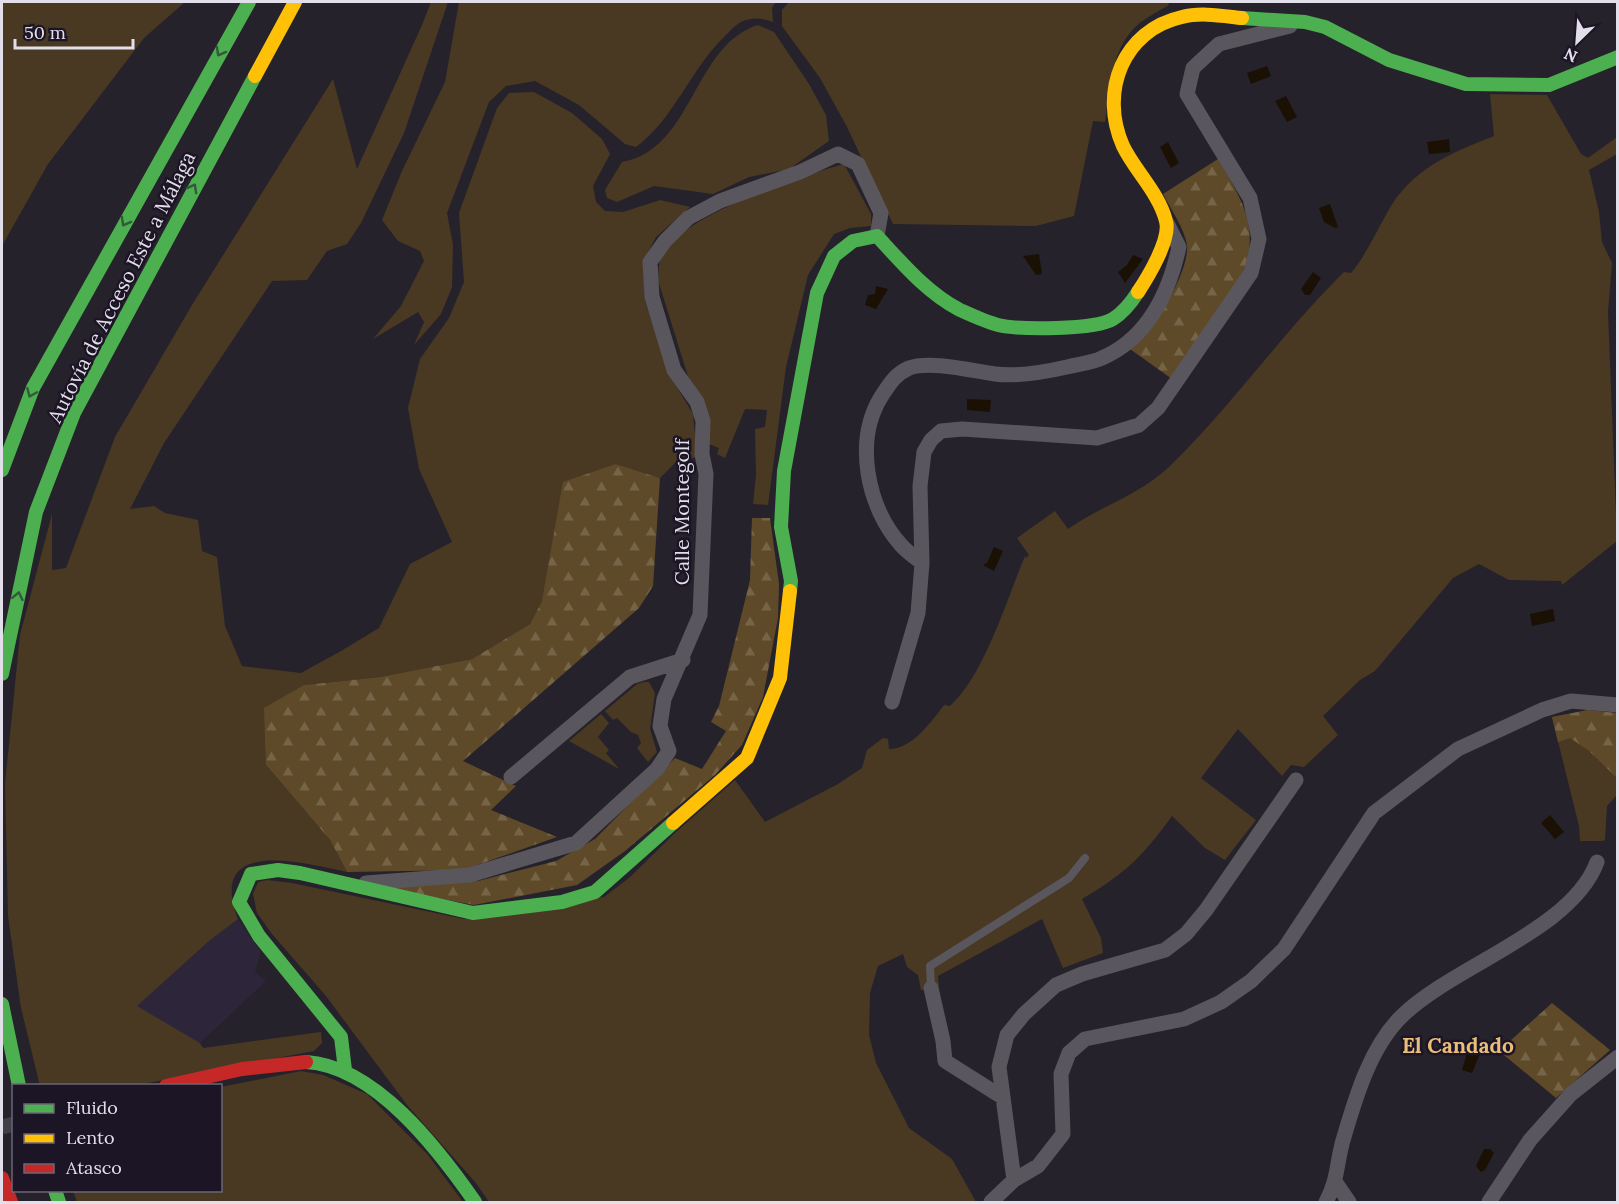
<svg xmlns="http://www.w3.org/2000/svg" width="1619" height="1204" viewBox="0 0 1619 1204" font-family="Lora,serif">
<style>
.built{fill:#2d2539}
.grass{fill:#493923}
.forest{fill:url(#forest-firs)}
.water{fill:#1a1004}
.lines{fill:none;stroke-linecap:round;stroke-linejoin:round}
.street-tunnel{stroke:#423e48;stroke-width:15;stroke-dasharray:15 8;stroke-linecap:butt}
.lane{stroke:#59575d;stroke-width:8}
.street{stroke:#59575d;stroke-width:15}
.fast{stroke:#4caf50;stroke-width:14}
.slow{stroke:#ffc107;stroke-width:14}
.jam{stroke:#c62828;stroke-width:14}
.oneway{stroke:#325a38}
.labels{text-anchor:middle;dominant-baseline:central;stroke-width:5;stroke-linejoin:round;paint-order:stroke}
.street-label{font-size:20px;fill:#e3dfea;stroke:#1c1525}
.neighbourhood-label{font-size:21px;font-weight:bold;fill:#e8be78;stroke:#1c1525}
</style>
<defs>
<pattern id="forest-firs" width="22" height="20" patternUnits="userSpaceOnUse" patternTransform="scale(1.5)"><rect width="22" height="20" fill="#5e4a28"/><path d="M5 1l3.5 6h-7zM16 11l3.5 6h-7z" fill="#756447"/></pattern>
</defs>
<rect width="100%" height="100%" fill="#26222b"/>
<!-- built -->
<path class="built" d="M238,919L261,952L255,972L266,981L200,1043L136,1006L209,941Z"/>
<!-- grass -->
<path class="grass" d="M2,2H185L144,38L48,164L2,246Z
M431,2H448L404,133L361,223L347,244L327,251L307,280L272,281L164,443L130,509L154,506L165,513L198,520L202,551L217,557L225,626L242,666L301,673L341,651L379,628L410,564L452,542L419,469L408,408L420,359L449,318L464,282L459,213L497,108L509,93L534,92L572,113L602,139L610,154L593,186L596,202L605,211L623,212L660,200L690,207L656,237L643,262L645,301L669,374L693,414L697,457L677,461L660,478L616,464L554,545L542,601L530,624L472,659L380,677L304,685L266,765L330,840L347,872C303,863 206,836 238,919L209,941L137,1006L200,1043L203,1048L321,1032L322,1043L314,1051L137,1085L40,1086L21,1008L8,916L5,784L20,635L52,514V570L66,568L115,437L192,305L333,79L357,169L422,25Z
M459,2H776L772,8L773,22C761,18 753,17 741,22C735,25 729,32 724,37C690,70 674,119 636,147L625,144L579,105L535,81L506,86L489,102L447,213L453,245L452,287L441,314L414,345L424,322L418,312L373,339L401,306L424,261L420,251L398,241L382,220L402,171L445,82Z
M789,2H1168L1169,5C1159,11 1149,16 1141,22C1111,45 1110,88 1105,122L1093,121L1074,216L1036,226L893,224L847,127L820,78L782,26V10Z
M758,25L774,32L809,84L826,115L829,141L789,169L749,177L713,194L654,186L617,202L607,198L605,190L622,162C693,150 693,45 758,25Z
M1490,94L1547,95L1581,154L1588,158L1617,137V154L1589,170L1599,212L1602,242L1612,263L1608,312L1617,541L1562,585L1561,581L1509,580L1479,564L1453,578L1375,671L1360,680L1323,716L1338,735L1304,767L1291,765L1282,776L1238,729L1201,778L1256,820L1225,860L1205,848L1172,816C1142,857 1126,873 1082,899L1101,938L1103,953L1063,968L1042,919L938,976L939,986L921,990L918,975L907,967L903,954L878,966L870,993L869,1035L876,1063L909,1128L952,1159L976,1202H489L476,1183L407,1105L326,996L272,934L257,913L253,894L258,882L267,880L292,883L464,919L604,897L629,878L676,832L735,780L765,822L838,784L862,768L867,750L883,738L888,739L889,749C911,750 932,721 944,705L950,706C984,676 1007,599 1025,556L1026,558L1029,555L1017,538L1055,511L1068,529C1101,506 1139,495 1169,467C1232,406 1282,333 1344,272L1351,273C1366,255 1375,234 1387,213C1410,170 1450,153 1494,136Z
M844,164L871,214V226L850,228L834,234L808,275L786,367L768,505L753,504L756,475L755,429L765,427L767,410L745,409L725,458L717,454L719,448L709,444L658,280C659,273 658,264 661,257C676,217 804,175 844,164Z
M644,682H649L655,693L650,729L657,752L648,762L637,748L641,743L638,735L631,732L617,718L613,720L605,711L637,684Z
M1588,710L1617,713V795L1607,806L1605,840L1602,841H1580L1579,826L1552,717Z
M601,714L609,723L598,737L609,750L606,753L619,769L569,741Z
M301,1071L323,1075L367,1094L428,1155L463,1202H77L73,1191L220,1190L221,1087Z"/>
<!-- forest -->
<path class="forest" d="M1218,159C1242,200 1261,228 1242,276L1172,379L1130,349C1152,333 1190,272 1187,245C1184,227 1171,210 1163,194Z
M616,464L660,478L653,586L639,608L463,761L516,786L491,810L557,837L463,870L347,872L330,840L266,765L264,708L304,685L380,677L472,659L530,624L542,601L563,482Z
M752,518H770L779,584L778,618L763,697L742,745L715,775L625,851L577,885L474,905L379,887L478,881L556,861L595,839L675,758L702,769L726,731L711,722L719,706L750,580Z
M1588,710L1617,713V778L1588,750L1570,738L1558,742L1552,717Z
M1552,1003L1610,1050L1556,1098L1499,1051Z"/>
<!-- water -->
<path class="water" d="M1267,66L1271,76L1251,84L1247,73Z
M1286,96L1297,117L1287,122L1275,101Z
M1449,139L1450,152L1429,154L1427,142Z
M1168,142L1179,163L1171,168L1160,147Z
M1330,204L1338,227L1335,228L1324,222L1319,208Z
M1039,254L1042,274L1036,275L1023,256Z
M1133,255L1143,259L1125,283L1118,272L1127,265Z
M1313,272L1321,278L1310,295H1305L1301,289Z
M876,286L888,289L876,309L865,305L868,295L875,294Z
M967,399L991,400L990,412L967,410Z
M994,547L1003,551L994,571L983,565L987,563Z
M1553,609L1555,621L1532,626L1530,614Z
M1550,815L1564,832L1555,839L1541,823Z
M1470,1043L1483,1046L1472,1073L1462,1070Z
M1484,1149H1490L1494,1153L1485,1170L1481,1172L1476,1166Z"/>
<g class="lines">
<!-- street-tunnel -->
<path class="street-tunnel" d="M2,1127L14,1124"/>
<!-- lane -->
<path class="lane" d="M931,988L930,966L1069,878L1085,858"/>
<!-- street -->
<path class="street" d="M922,563C915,557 907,552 901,545C867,507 854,441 881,397C889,385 895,374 909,368C929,360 973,371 995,374C1018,377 1045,372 1067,367C1078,364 1092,363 1102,358C1148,338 1169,293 1179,247L1167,223
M892,702L918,613L922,563L920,486L924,452L931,440L941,431L962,429L1097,438L1139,425L1158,408L1251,273L1259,239L1250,198L1187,94L1193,68L1219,44L1290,26
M511,777L630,677L683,660
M366,883L470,875L576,843L657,769L669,751L660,726L664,699L700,615L706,474L702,454L703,421L697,402L674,370L652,297L650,262L665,241L688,218L720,201L800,172L838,154L858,164L881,213L877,236
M931,988L943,1041L945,1061L1002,1097
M1014,1180L999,1067L1007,1035L1024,1014L1056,985L1082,974L1165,950L1186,934L1206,910L1296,780
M1336,1183L1349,1202
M991,1202L1014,1180L1038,1166L1063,1134L1061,1074L1069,1053L1085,1039L1184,1019L1221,1002L1251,981L1284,949L1374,813L1458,749L1542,710L1571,701L1618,705
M1326,1202C1339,1178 1336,1162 1344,1137C1356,1096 1371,1045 1403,1015C1455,965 1572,930 1597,862
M1489,1202L1530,1140L1571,1094L1618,1057"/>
<!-- fast -->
<path class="fast" d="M1242,18L1305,22L1325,27L1389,60L1466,84L1549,85L1618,57
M2,470L33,388L249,2
M790,591L791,581L781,527L784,471L817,293L834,256L853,241L877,236C901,262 927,293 960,310C971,315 986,322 998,325C1020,330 1095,330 1113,319C1124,312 1131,303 1138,292
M2,674L36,512L74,413L255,76
M2,1004L19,1086
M306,1062C375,1066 438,1149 475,1202
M345,1070L341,1037L259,936L239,902L251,874L278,870L300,873L473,913L562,902L595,892L673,823
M55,1190L59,1202"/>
<!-- slow -->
<path class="slow" d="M255,76L295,2
M1138,292C1148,277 1171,239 1166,221C1159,193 1135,171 1123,146C1099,92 1123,30 1182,17C1201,12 1223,16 1242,18
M673,823L747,758L780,678L790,591"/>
<!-- jam -->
<path class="jam" d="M166,1086L242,1069L306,1062
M2,1178L11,1202"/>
</g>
<!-- one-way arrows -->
<defs><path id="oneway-chevron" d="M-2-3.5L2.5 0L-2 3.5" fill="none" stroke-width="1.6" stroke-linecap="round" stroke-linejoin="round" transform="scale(1.5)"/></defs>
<g class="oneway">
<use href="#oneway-chevron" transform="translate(220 52) rotate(119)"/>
<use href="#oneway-chevron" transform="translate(193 188) rotate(-61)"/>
<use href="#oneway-chevron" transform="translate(125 222) rotate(119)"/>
<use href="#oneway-chevron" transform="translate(31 393) rotate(113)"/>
<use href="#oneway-chevron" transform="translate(18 596) rotate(-78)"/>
</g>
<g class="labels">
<!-- street labels -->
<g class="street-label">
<text transform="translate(121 287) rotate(-63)">Autovía de Acceso Este a Málaga</text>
<text transform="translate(681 512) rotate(-90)">Calle Montegolf</text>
</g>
<!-- neighbourhood labels -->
<g class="neighbourhood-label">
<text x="1458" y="1045">El Candado</text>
</g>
</g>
<!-- border -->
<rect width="1619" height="1204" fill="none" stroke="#e3dfea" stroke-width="6"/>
<!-- legend -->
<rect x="12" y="1084" width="210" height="108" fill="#1c1525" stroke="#6c6674" stroke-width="1.5"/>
<rect x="24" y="1104" width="30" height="9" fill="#4caf50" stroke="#6c6674" stroke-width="1.5"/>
<text x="66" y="1114" font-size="18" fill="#e3dfea">Fluido</text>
<rect x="24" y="1134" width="30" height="9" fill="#ffc107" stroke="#6c6674" stroke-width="1.5"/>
<text x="66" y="1144" font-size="18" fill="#e3dfea">Lento</text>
<rect x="24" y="1164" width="30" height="9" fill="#c62828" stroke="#6c6674" stroke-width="1.5"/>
<text x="66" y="1174" font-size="18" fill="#e3dfea">Atasco</text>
<!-- north arrow -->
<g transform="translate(1577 42) rotate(205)" stroke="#1c1525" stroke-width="4.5" paint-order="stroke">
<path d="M0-4.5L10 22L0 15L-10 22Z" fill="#e3dfea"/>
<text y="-9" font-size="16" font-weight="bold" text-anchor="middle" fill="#e3dfea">N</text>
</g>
<!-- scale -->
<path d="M15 39v9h118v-9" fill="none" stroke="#e3dfea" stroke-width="3"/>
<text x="24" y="39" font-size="18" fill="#e3dfea" stroke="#1c1525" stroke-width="4.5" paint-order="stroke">50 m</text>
</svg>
